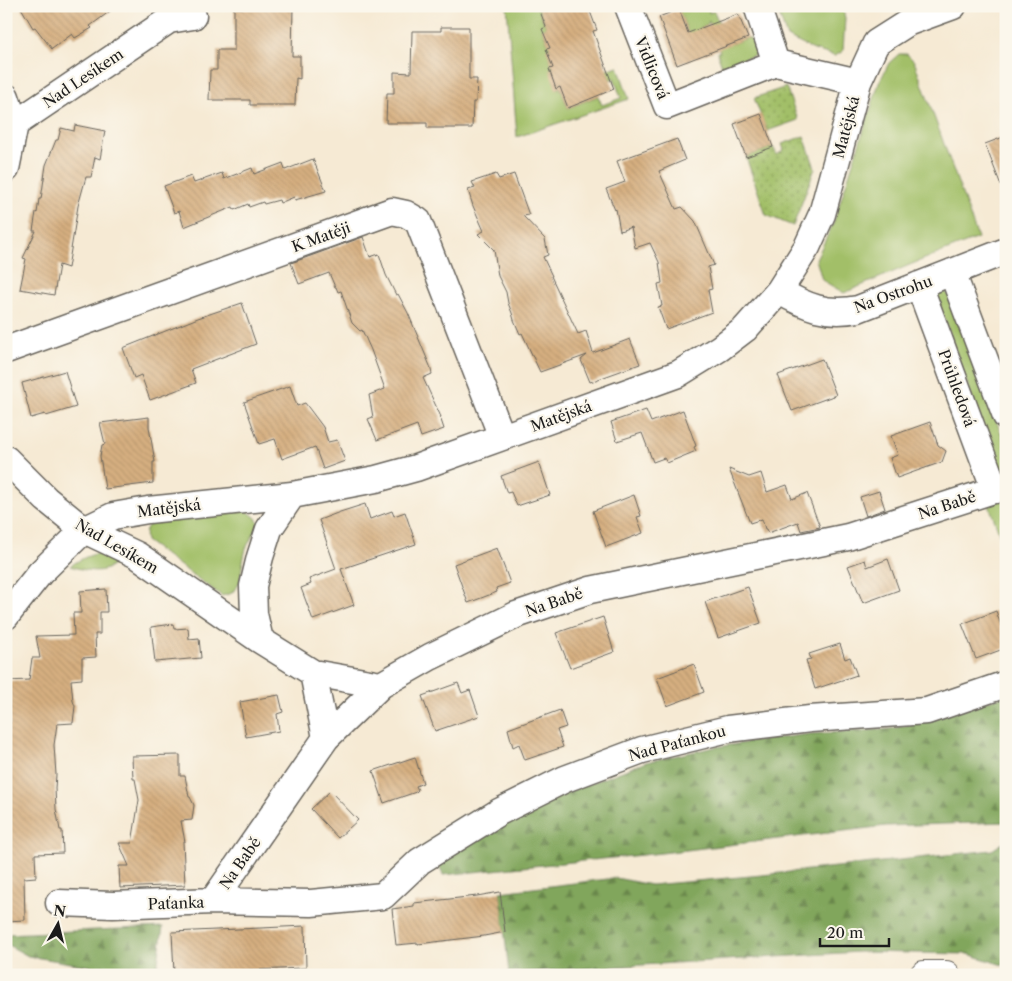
<svg xmlns="http://www.w3.org/2000/svg" width="1012" height="981" viewBox="0 0 1012 981" font-family="'Libre Caslon Text',serif">
<style>
.grass{fill:#a2bf67;stroke:#5f6e42}
.forest{fill:url(#forest-firs);stroke:#4e613c}
.garden{fill:url(#garden-dots);stroke:#5f6e42}
.building{fill:url(#building-back-hatch)}
.lines{fill:none;stroke-linecap:round;stroke-linejoin:round}
.minor-casing{stroke:#68645c;stroke-width:29}
.tertiary-casing{stroke:#68645c;stroke-width:30}
.minor{stroke:#fff;stroke-width:26}
.tertiary{stroke:#fff;stroke-width:28}
.labels{text-anchor:middle;dominant-baseline:central;stroke-width:4.5;stroke-linejoin:round;paint-order:stroke}
.street-label{font-size:15px;fill:#1c1c1c;stroke:#fbf7ec}
</style>
<defs>
<pattern id="forest-firs" width="22" height="20" patternUnits="userSpaceOnUse" patternTransform="scale(1.25)"><rect width="22" height="20" fill="#81a65c"/><path d="M5 1l3.5 6h-7zM16 11l3.5 6h-7z" fill="#69864b"/></pattern>
<pattern id="garden-dots" width="8" height="8" patternUnits="userSpaceOnUse" patternTransform="scale(1.25)"><rect width="8" height="8" fill="#a2bf67"/><path d="M2 2h.1M6 6h.1" fill="none" stroke="#839a54" stroke-width="1.8" stroke-linecap="round"/></pattern>
<pattern id="building-back-hatch" width="6" height="6" patternUnits="userSpaceOnUse" patternTransform="scale(1.25)"><rect width="6" height="6" fill="#d6af80"/><path d="M-1 5l2 2M0 0l6 6M5-1l2 2" fill="none" stroke="#b7966e"/></pattern>
</defs>
<rect width="100%" height="100%" fill="#fbf7ec"/>
<filter id="ink" filterUnits="userSpaceOnUse"><feTurbulence type="fractalNoise" baseFrequency=".02" numOctaves="2"/><feDisplacementMap in="SourceGraphic" scale="10" xChannelSelector="R" yChannelSelector="G"/><feConvolveMatrix kernelMatrix="1 2 1 2 8 2 1 2 1" color-interpolation-filters="sRGB"/></filter>
<filter id="wash" filterUnits="userSpaceOnUse"><feTurbulence type="fractalNoise" baseFrequency=".0096" numOctaves="4" result="noise"/><feDisplacementMap in="SourceGraphic" scale="20" xChannelSelector="R" yChannelSelector="G"/><feGaussianBlur stdDeviation="1.12" result="paint"/><feColorMatrix in="noise" values="0 0 0 0 0 0 0 0 0 0 0 0 0 0 0 0 0 1.4 0 .05"/><feComposite in="paint" operator="in"/></filter>
<g filter="url(#wash)">
<rect width="100%" height="100%" fill="#f6ead4"/>
<!-- grass -->
<path class="grass" d="M507,6H543L538,8L546,27L542,29L550,48L547,49L553,68L557,89L560,87L568,108L598,96L602,105L621,98L614,78L604,82L600,72L618,66L629,99L517,137Z
M677,6H719L709,10V13L714,11L728,45L748,38L758,46L759,54L722,66L717,52H720L709,21L707,25L699,29L701,34L690,38L679,10H677Z
M776,6H842L845,18L843,51L835,56L814,50L787,37Z
M899,54H907L914,61L978,238L912,264L844,293L822,280L816,259L833,224L879,83L889,63Z
M940,291H945L951,297L1006,447V474H999L936,295Z
M1006,498V552L989,505Z
M245,509L256,518L259,524L246,548L242,566L240,582L232,593L222,596L146,541C144,531 146,526 154,520Z
M106,552L120,555C118,558 116,562 113,565C102,575 83,570 70,566C82,558 91,554 106,552Z"/>
<!-- forest -->
<path class="forest" d="M1006,695V822L886,826L662,853L443,875L437,860L502,824L570,791L646,762L715,747L808,734L890,729L928,720Z
M1006,841V966L968,954L859,952L509,973L500,892L616,878L651,885L762,875L992,850Z
M163,927L156,975H144L28,956L6,944V934Z"/>
<!-- garden -->
<path class="garden" d="M786,87L798,120L767,131L754,98Z
M804,136L815,168L793,226L766,215L746,157L773,147L777,155L784,150L782,144Z"/>
<g id="blocks">
<!-- building -->
<path class="building" d="M20,6H117L90,26L92,28L75,38L72,34L52,49L35,27L33,28Z
M264,6H293L292,56H300V79L296,78L295,105H250V100H209L210,70H217V50H234V8H264Z
M538,6H588L597,30L593,31L614,89L568,108L560,87L556,89L549,69L553,68L546,49L550,48L542,29L546,27Z
M679,9L688,33L738,14L748,38L677,65L659,17Z
M441,27H469V79H477L476,102H473L472,128H427V123H386L387,93H394V72L411,73L412,31H441Z
M761,114L773,147L746,157L734,124Z
M75,125L105,131L100,159L95,157L91,177H86L78,206L68,268L59,265L54,295L20,289L26,259L23,258L36,231H33L36,212L37,213L39,199H41L46,165L56,140H58L61,128L74,131Z
M1006,136V193H1004L985,144Z
M677,139L685,160L659,171L676,209L682,207L695,221L714,265L708,267L712,289L708,290L712,312L666,329L658,307L662,306L658,284L662,283L659,262L650,243L635,248L631,227L620,231L616,209L615,210L606,189L625,182L617,161Z
M313,159L326,191L295,200L294,197L280,203L279,200L264,204L263,202L249,207L248,204L234,210L233,207L184,227L179,211L174,213L164,186L191,176L194,183L222,173L224,179L252,168L254,174L283,163L285,170Z
M496,174L499,179L514,174L529,215L523,216L545,239L548,255L543,257L552,276H551L578,334L586,331L593,353L630,339L640,364L590,382L581,360L587,355L540,372L522,333L520,334L514,320L512,313L508,303L506,292L498,276L494,250L478,234L484,231L473,206L468,190L475,188L472,182Z
M363,237L370,257L379,254L386,275L396,295L398,294L408,313L430,366L432,374L423,378L441,417H440L444,429L421,437L417,425L377,440L368,419L373,417L369,395L385,389L371,350L362,330L360,331L352,323L341,291L338,292L336,287H335L329,273L299,284L291,263Z
M242,303L256,344L191,369L196,383L150,400L141,375L134,378L123,348L198,318Z
M822,359L836,395L792,411L778,375Z
M65,371L76,407L46,416L45,414L31,418L22,383Z
M290,386L297,406L305,403L323,427L328,442L337,440L345,461L323,469L315,447L282,459L275,439L259,444L244,402Z
M646,410L651,422L683,410L696,446L694,447L696,451L667,463L664,458L653,462L642,433L617,441L611,422Z
M149,417V427L155,462H153V483L105,489L100,456L102,445L105,444L100,423Z
M930,422L938,445L946,451L942,462L897,478L890,458L898,455L891,436Z
M539,462L550,495L517,506L511,492L507,493L501,476Z
M729,469L749,477L761,473L767,492L787,485L792,499L807,493L820,527L801,531L798,522L768,533L766,529H765L762,519L750,523Z
M879,491L885,509L866,516L860,497Z
M634,495L641,516L637,517L643,533L606,547L593,511Z
M365,504L370,519L392,511L394,516L405,512L416,544L341,569L354,605L313,620L301,588L311,584L309,579L336,569L319,520L340,512Z
M497,548L510,583L496,588L497,592L468,603L454,564Z
M888,559L899,590L863,603L848,566L865,560L867,567Z
M748,587L761,623L718,638L705,602Z
M106,589L107,612H100V634H95L96,657L82,658V679L71,680L73,701L75,706L73,723L57,724L54,745L56,775L55,788L56,809L60,830H62L63,853L35,854L36,877L24,878L25,920L6,921V877H10L8,834H6V724H10L7,681L29,680L32,658H40L36,636L74,635L73,613H81L80,591Z
M996,611L1001,625L1006,628V648L976,659L962,624Z
M603,617L614,652L570,668L556,633Z
M173,624L174,629L188,628L189,639L199,638L201,658L155,662L151,627Z
M840,644L845,659L850,657L857,675L815,689L806,660L811,659L809,654Z
M694,664L704,692L667,706L657,678Z
M458,683L462,693L470,690L479,716L435,731L422,696Z
M279,695L283,712L277,714L279,731L246,737L240,702Z
M560,710L566,727L557,730L563,747L525,760L519,744L513,747L508,729Z
M180,755V776H185L189,797H190L194,805L192,820L181,821L185,842H183L185,885L120,888L119,866H129L119,843H132L139,800L135,779H133L132,756Z
M415,757L423,783L416,786L418,790L416,792L384,803L373,771Z
M330,791L358,820L338,838L311,809Z
M500,892L505,932L484,936L418,944V943L396,945L392,909L414,906V903L477,896Z
M305,926L306,968L174,973L172,932Z"/>
</g>
</g>
<g filter="url(#ink)">
<use href="#blocks" fill-opacity="0" stroke="#68645c" stroke-width="1"/>
<g class="lines">
<defs>
<path id="minor" d="M628,6L667,106L776,63
M757,6L776,63L858,82
M6,97L15,124
M6,169L15,124L169,20L193,16
M952,272L1006,416
M919,285L995,490
M779,291C807,307 826,315 858,309L1006,251
M6,350L392,211L406,214L418,221L502,437
M6,459L46,499L84,530L137,555L260,640L313,673L381,685
M6,616L40,573L84,530L113,516L148,510L292,495L376,479L416,468L678,374L720,348L745,329L779,291L807,247L822,214L858,82L876,43L909,22L953,6
M260,640L254,614L253,586L260,557L269,529L292,495
M313,673L326,738
M213,901L326,738L381,685L430,657L516,615L590,590L848,537L1006,486
M59,903L113,905L213,901L311,903L383,896L420,861L499,812L565,779L642,750L728,729L810,719L927,711L1006,684"/>
<path id="tertiary" d="M924,975H946"/>
</defs>
<!-- minor casing -->
<use href="#minor" class="minor-casing"/>
<!-- tertiary casing -->
<use href="#tertiary" class="tertiary-casing"/>
<!-- minor -->
<use href="#minor" class="minor"/>
<!-- tertiary -->
<use href="#tertiary" class="tertiary"/>
</g>
</g>
<g class="labels">
<!-- street labels -->
<g class="street-label">
<text transform="translate(652 68) rotate(68)">Vidlicová</text>
<text transform="translate(83 78) rotate(-34)">Nad Lesíkem</text>
<text transform="translate(846 127) rotate(-75)">Matějská</text>
<text transform="translate(321 237) rotate(-20)">K Matěji</text>
<text transform="translate(893 294) rotate(-20)">Na Ostrohu</text>
<text transform="translate(957 388) rotate(70)">Průhledová</text>
<text transform="translate(561 416) rotate(-20)">Matějská</text>
<text transform="translate(947 505) rotate(-18)">Na Babě</text>
<text transform="translate(169 508) rotate(-7)">Matějská</text>
<text transform="translate(117 546) rotate(30)">Nad Lesíkem</text>
<text transform="translate(554 602) rotate(-19)">Na Babě</text>
<text transform="translate(677 743) rotate(-15)">Nad Paťankou</text>
<text transform="translate(240 863) rotate(-55)">Na Babě</text>
<text transform="translate(176 903) rotate(-2)">Paťanka</text>
</g>
</g>
<!-- margin -->
<rect width="1012" height="981" fill="none" stroke="#fbf7ec" stroke-width="25"/>
<!-- north arrow -->
<g transform="translate(58 924) rotate(8)" stroke="#fbf7ec" stroke-width="4" paint-order="stroke">
<path d="M0-4L9 19L0 12L-9 19Z" fill="#1c1c1c"/>
<text y="-8" font-size="14" font-weight="bold" text-anchor="middle" fill="#1c1c1c">N</text>
</g>
<!-- scale -->
<path d="M820 938v8h69v-8" fill="none" stroke="#1c1c1c" stroke-width="2.5"/>
<text x="827" y="938" font-size="15" fill="#1c1c1c" stroke="#fbf7ec" stroke-width="4" paint-order="stroke">20 m</text>
</svg>
